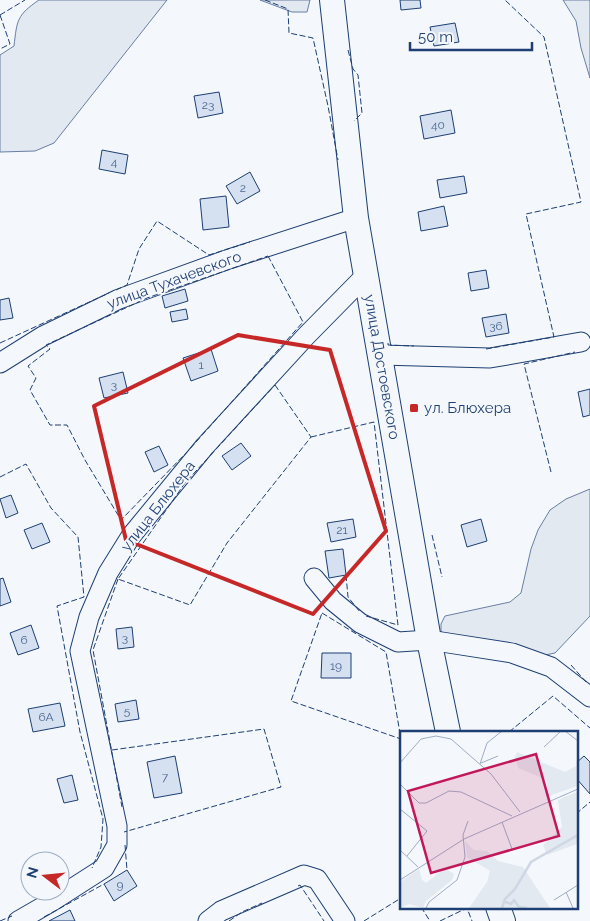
<svg xmlns="http://www.w3.org/2000/svg" width="590" height="921" viewBox="0 0 590 921" font-family="Raleway,sans-serif">
<style>
.green{fill:#e3e9f0;stroke:#687fa3}
.building{fill:#d5e0f0;stroke:#1d3f73}
.lines{fill:none;stroke-linecap:round;stroke-linejoin:round}
.minor-casing{stroke:#1d3f73;stroke-width:21}
.major-casing{stroke:#1d3f73;stroke-width:26}
.minor{stroke:#f4f7fb;stroke-width:19}
.major{stroke:#f4f7fb;stroke-width:24}
.fence{stroke:#1d3f73;stroke-width:1;stroke-dasharray:6 2.5;stroke-linecap:butt}
.marked{fill:none;stroke:#c62828;stroke-width:4;stroke-linejoin:round}
.poi-dot{fill:#c62828;stroke:#f4f7fb;stroke-width:2}
.labels{text-anchor:middle;dominant-baseline:central;stroke-width:4;stroke-linejoin:round;paint-order:stroke}
.number-label{font-size:12px;fill:#4b6792}
.street-label{font-size:15px;fill:#1d3f73;stroke:#f4f7fb}
.poi-label{font-size:15px;fill:#1d3f73;stroke:#f4f7fb;text-anchor:start}
.inset-river{fill:none;stroke:#cfd7e4;stroke-width:2.5}
.inset-road{fill:none;stroke:#9eadc5;stroke-width:1}
.view{fill:#c2185b;fill-opacity:0.15;stroke:#c2185b;stroke-width:2.5}
.inset-edge{fill:none;stroke:#1d3f73;stroke-width:2.5}
</style>
<rect width="100%" height="100%" fill="#f4f7fb"/>
<!-- green -->
<path class="green" d="M39,0H167L54,143L35,151L0,152V55L14,46C17,20 17,15 39,0Z
M260,0H310L307,12H292Z
M563,0H590V78L581,48L576,21Z
M590,489V616L555,653L545,655L444,635L441,631V624L445,616L510,602L521,593L531,549L538,530L550,510L566,499Z"/>
<!-- building -->
<path class="building" d="M400,0H420L421,8L401,10Z
M455,23L459,42L434,46L430,27Z
M219,92L223,113L198,118L194,96Z
M451,110L455,133L424,139L420,116Z
M102,150L128,155L125,174L99,169Z
M250,172L260,191L237,204L226,186Z
M464,176L467,193L440,198L437,180Z
M226,196L229,227L203,230L200,199Z
M444,206L448,226L421,231L418,212Z
M486,270L489,288L471,291L468,273Z
M185,289L188,301L165,308L162,296Z
M9,298L13,318L0,320V300Z
M186,309L188,319L172,322L170,312Z
M506,314L509,333L486,337L482,318Z
M211,349L218,371L191,381L183,358Z
M123,372L128,393L104,398L99,378Z
M590,389V415L583,417L578,392Z
M241,443L251,456L232,470L222,456Z
M159,446L168,465L154,472L145,452Z
M11,495L18,513L6,518L0,499Z
M353,519L356,537L331,542L327,523Z
M481,519L487,541L467,547L461,525Z
M42,523L50,542L32,549L24,530Z
M343,549L346,575L329,578L325,551Z
M3,578L11,602L0,606V579Z
M31,625L39,648L18,655L10,633Z
M132,627L134,647L118,649L116,629Z
M322,653H351V678H321Z
M136,700L139,719L118,722L115,704Z
M60,703L65,726L33,732L28,709Z
M175,756L182,793L154,798L147,762Z
M584,756L590,762V794L576,778V763Z
M72,775L78,800L64,803L57,779Z
M127,870L137,886L114,901L104,884Z
M70,910L75,921H49Z"/>
<g class="lines">
<defs>
<path id="minor" d="M380,355L490,358L581,342
M0,363L43,336L119,299L229,259L356,218
M314,578L333,601L360,623L398,642L429,640L512,653L551,667L590,697
M18,921L51,902L104,868L117,845V826L80,651L89,617L108,573L131,536L205,446L306,336L367,274
M208,921L221,911L304,875L317,879L345,921"/>
<path id="major" d="M332,0L356,218L429,640L448,732
M498,907L503,921"/>
</defs>
<!-- minor casing -->
<use href="#minor" class="minor-casing"/>
<!-- major casing -->
<use href="#major" class="major-casing"/>
<!-- minor -->
<use href="#minor" class="minor"/>
<!-- major -->
<use href="#major" class="major"/>
<!-- fence -->
<path class="fence" d="M265,0L288,9L289,33L313,38L328,106L338,160
M0,15L10,44L0,49
M0,15L25,0
M348,50L353,69L358,75L362,113L354,121
M268,256L303,322L188,451L121,520L85,460L67,425H50L30,390L36,378L28,366L50,349L46,345L147,298Z
M116,290L127,285L139,249L157,221L209,255L250,242
M0,343L109,293
M388,343V345L414,346
M486,349L554,337L526,214L581,202L544,37L505,0
M275,385L311,437L227,543L190,605L118,579L185,483Z
M311,437L374,422L398,625L366,616
M551,472L524,364L575,352
M0,477L26,464L51,508L78,537L84,597L57,606L80,732L103,819L101,847L92,868
M432,535L442,577
M346,575L348,597L360,612
M118,579L93,650L122,807
M322,613L386,652L401,739L291,701Z
M571,665L586,682
M509,732L553,696L590,728
M112,750L264,729L281,787L124,832
M576,814L590,802
M125,845L127,870
M298,886L300,885L324,921
M421,907L430,921
M44,917L104,884
M0,921L12,916
M229,921L242,912L262,903
M364,921L401,898
M440,921L467,908L472,921"/>
</g>
<!-- marked area -->
<path class="marked" d="M238,335L330,350L386,531L313,614L126,540L94,406Z"/>
<!-- markers -->
<rect class="poi-dot" x="409" y="403" width="10" height="10" rx="2.5"/>
<g class="labels">
<!-- number labels -->
<g class="number-label">
<text x="208" y="105">23</text>
<text x="438" y="125">40</text>
<text x="114" y="162">4</text>
<text x="243" y="188">2</text>
<text x="496" y="326">36</text>
<text x="201" y="365">1</text>
<text x="114" y="385">3</text>
<text x="342" y="530">21</text>
<text x="125" y="638">3</text>
<text x="24" y="640">6</text>
<text x="336" y="666">19</text>
<text x="127" y="711">5</text>
<text x="46" y="717">6А</text>
<text x="165" y="777">7</text>
<text x="120" y="885">9</text>
</g>
<!-- street labels -->
<g class="street-label">
<text transform="translate(174 280) rotate(-20)">улица Тухачевского</text>
<text transform="translate(382 367) rotate(80)">улица Достоевского</text>
<text transform="translate(158 506) rotate(-52)">улица Блюхера</text>
</g>
<!-- poi labels -->
<g class="poi-label">
<text x="424" y="408">ул. Блюхера</text>
</g>
</g>
<!-- overview -->
<g transform="translate(400 731)">
<rect width="178" height="178" fill="#f4f7fb"/>
<path d="M117,21L165,41L176,35L177,28V55L146,66L147,49L118,37L115,26ZM177,61V113L147,124L143,114L162,96L158,69ZM65,110L74,119L87,120L98,130L123,136L150,177H69L87,151L90,140L67,126ZM45,137L54,143L52,149L26,170L23,177L9,173L0,177V151L19,138L22,149L26,152Z" fill="#e3e9f0"/>
<path class="inset-river" d="M103,170L111,173L114,169L119,176L127,177M102,177L105,168L115,158L131,131L178,104"/>
<path class="inset-road" d="M165,0L178,10M144,16L161,0M0,32L21,8L36,5L51,8L91,43L120,81M81,32L98,25M80,33L87,12L102,0M0,53L19,72H26L49,60L61,61L112,85M0,78L27,100L7,125M102,91L112,118M0,119L18,136M0,149L64,108L178,58M166,161L173,177M154,169L178,154M26,177L29,171L57,149L65,126L63,104L68,90"/>
<path class="view" d="M136,23L159,105L31,142L8,60Z"/>
<rect width="178" height="178" class="inset-edge"/>
</g>
<!-- north arrow -->
<g transform="translate(45 876) rotate(286)"><circle r="24" fill="#f4f7fb" stroke="#9eadc5"/>
<path d="M0-4L9 19L0 12L-9 19Z" fill="#c62828"/>
<text y="-8" font-size="14" font-weight="bold" text-anchor="middle" fill="#1d3f73">N</text>
</g>
<!-- scale -->
<path d="M410 42v8h122v-8" fill="none" stroke="#1d3f73" stroke-width="2.5"/>
<text x="418" y="42" font-size="15" fill="#1d3f73" stroke="#f4f7fb" stroke-width="4" paint-order="stroke">50 m</text>
</svg>
